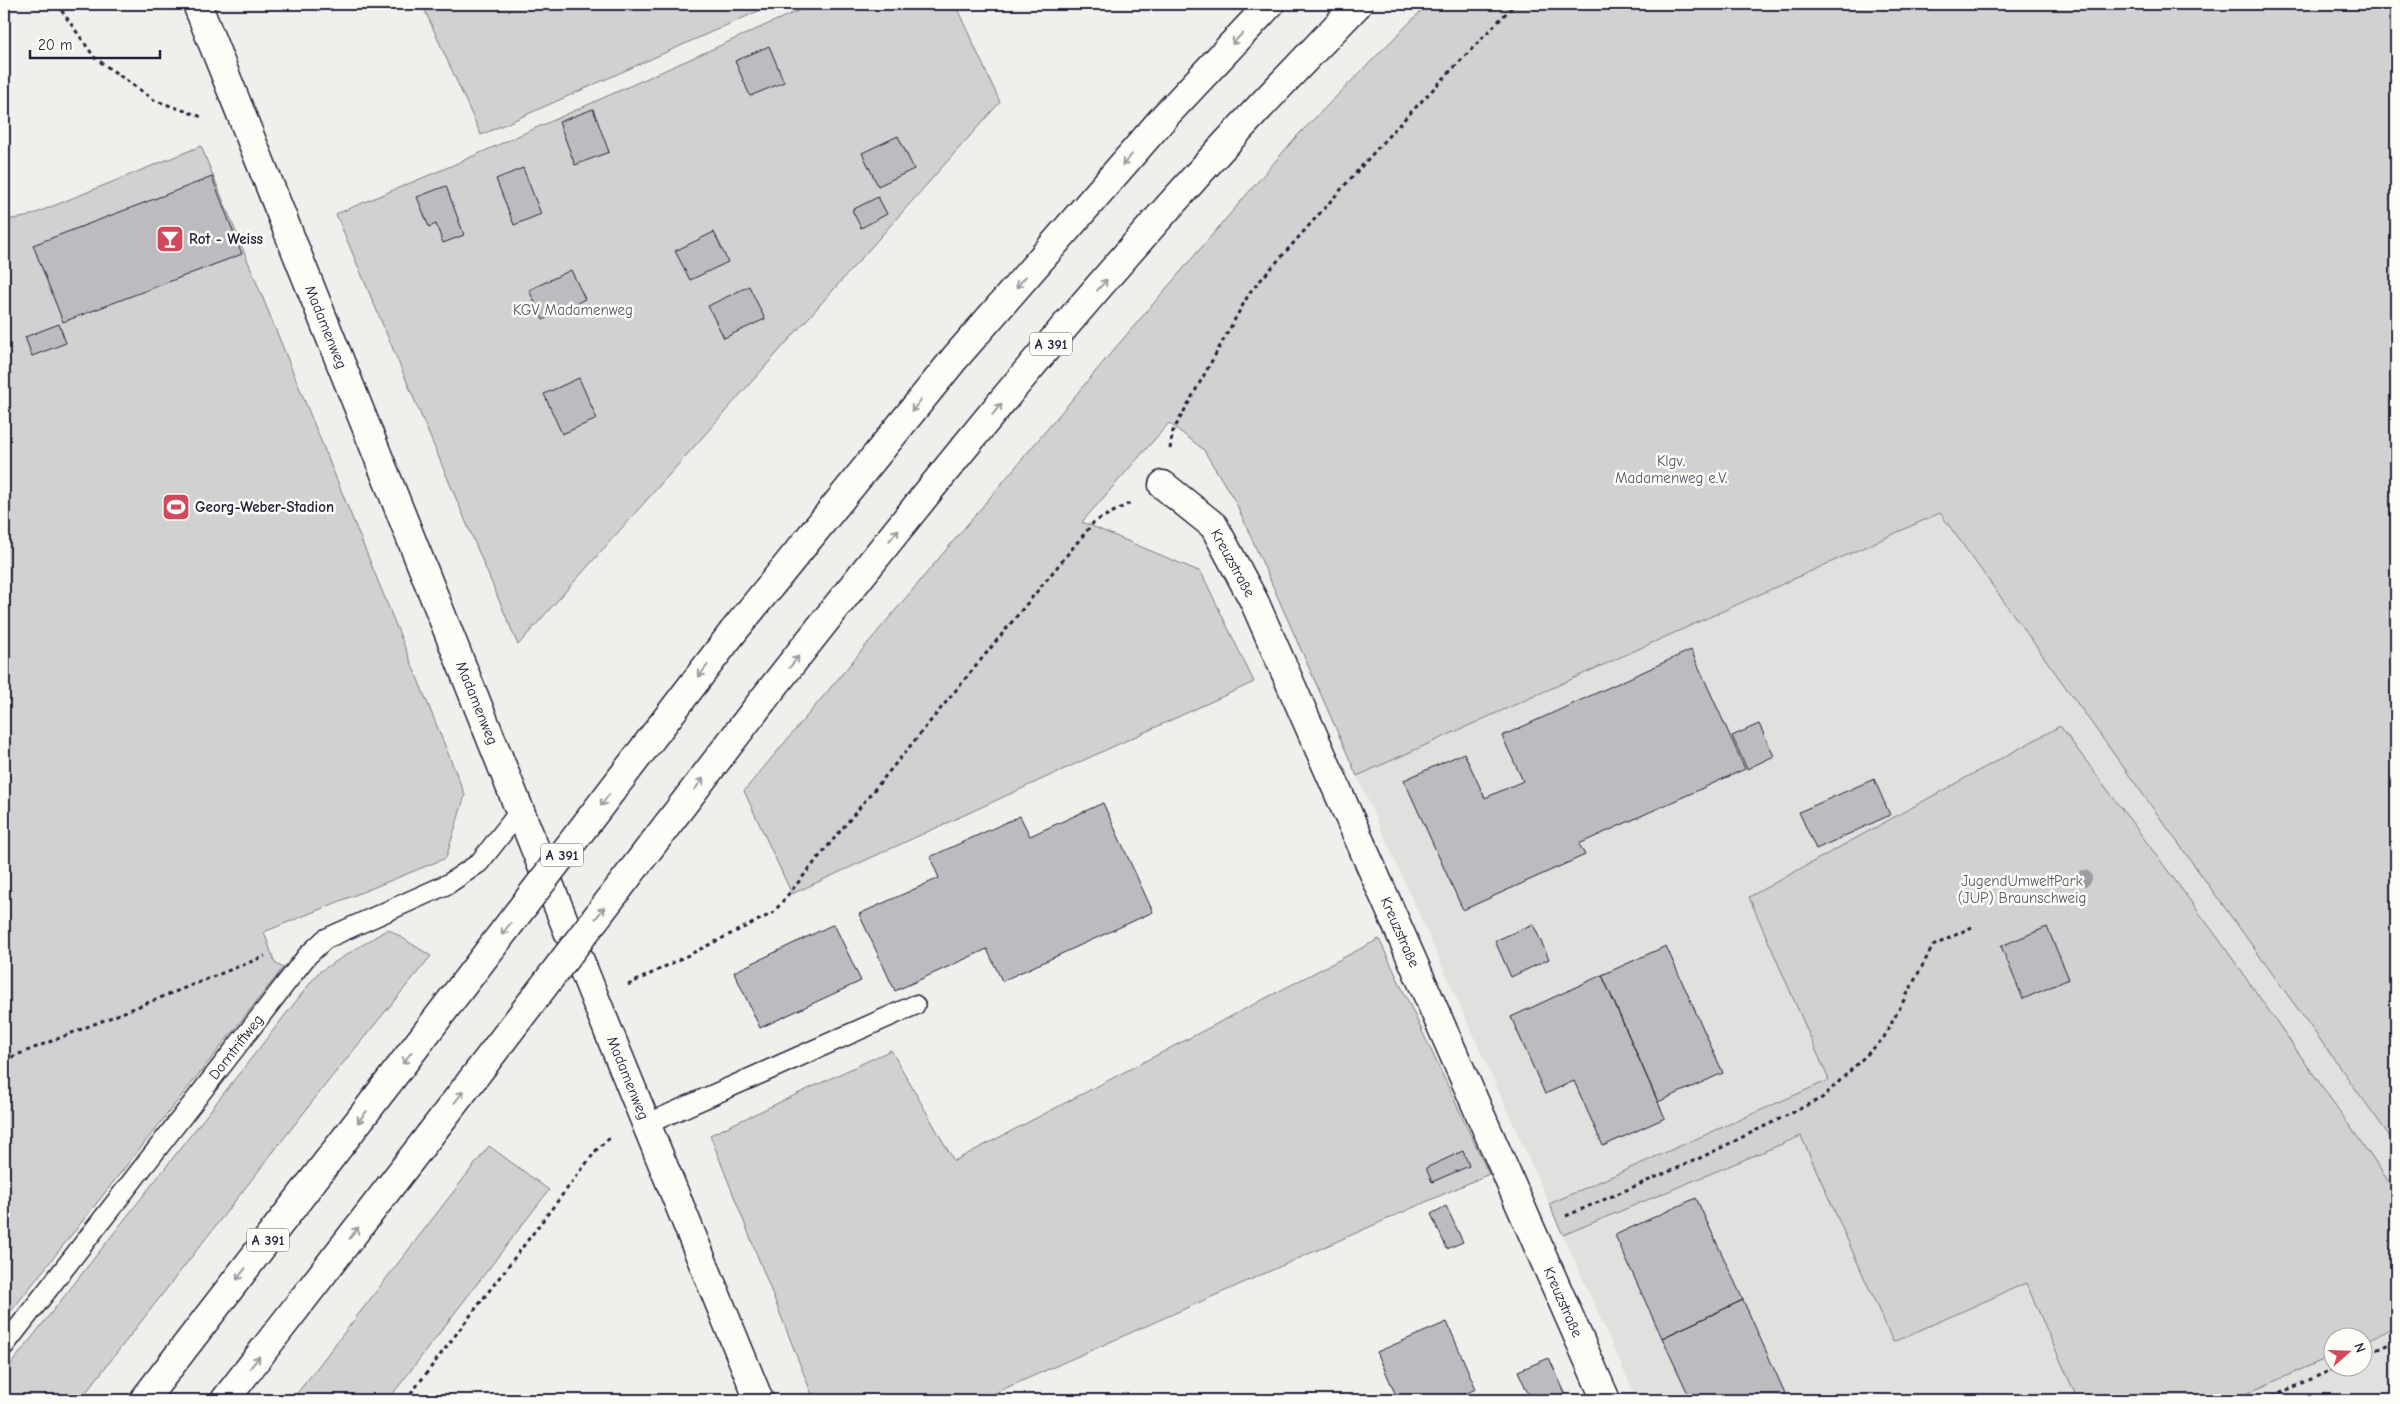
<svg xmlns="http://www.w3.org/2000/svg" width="2400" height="1404" viewBox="0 0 2400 1404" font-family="'Comic Neue',sans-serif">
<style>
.built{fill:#e0e0df;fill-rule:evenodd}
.green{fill:#d2d1d1;stroke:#7a7a86}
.building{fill:#bcbcc0;stroke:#22223b}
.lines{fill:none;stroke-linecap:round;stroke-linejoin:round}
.service-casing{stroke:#22223b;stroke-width:22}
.minor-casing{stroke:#22223b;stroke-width:31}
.motorway-casing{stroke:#22223b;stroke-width:31}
.path{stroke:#22223b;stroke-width:3;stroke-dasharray:4 4;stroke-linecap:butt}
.service{stroke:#fdfcf7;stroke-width:19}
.minor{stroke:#fdfcf7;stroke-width:28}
.motorway{stroke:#fdfcf7;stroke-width:28}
.motorway-bridge-casing{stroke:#22223b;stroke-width:31;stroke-linecap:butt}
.motorway-bridge{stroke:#fdfcf7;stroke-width:28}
.tree{fill:#9c9ba3}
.oneway{stroke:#9a9aa2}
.labels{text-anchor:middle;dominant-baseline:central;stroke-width:5;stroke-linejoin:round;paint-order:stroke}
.shield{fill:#fdfcf7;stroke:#646373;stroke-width:1}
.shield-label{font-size:14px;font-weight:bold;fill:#22223b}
.poi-label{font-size:15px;font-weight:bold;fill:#22223b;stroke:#fdfcf7;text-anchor:start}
.park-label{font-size:15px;fill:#575768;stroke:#fdfcf7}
.street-label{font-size:15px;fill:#22223b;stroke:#fdfcf7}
</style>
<rect width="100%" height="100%" fill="#f0efec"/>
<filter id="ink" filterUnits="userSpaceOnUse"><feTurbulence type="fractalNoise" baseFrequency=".02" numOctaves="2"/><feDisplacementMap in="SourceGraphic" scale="10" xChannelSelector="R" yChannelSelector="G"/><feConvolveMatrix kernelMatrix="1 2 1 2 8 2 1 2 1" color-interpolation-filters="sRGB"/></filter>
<g filter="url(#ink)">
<!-- built -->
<path class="built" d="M1940,513L2396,1145V1400H1637L1357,776ZM2332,1336H2362V1366H2332Z"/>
<!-- green -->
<path class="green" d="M422,4H774L481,135Z
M813,4H955L1000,102L518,645L336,214L451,166Z
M1428,4H2396V1145L1940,513L1357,776L1236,503L1203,449L1169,423L1082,522L1201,572L1254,682L792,894L744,791L1111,353L1296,137Z
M201,146L465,795L446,858L264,932L275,963L283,968L4,1320V220L26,217Z
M2060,726L2218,938L2396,1192V1327L2363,1342L2362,1336H2332V1356L2232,1400H2078L2026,1283L1893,1342L1801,1136L1563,1235L1549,1204L1829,1080L1749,897Z
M388,929L431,956L330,1079L80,1400H4V1373L319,972Z
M1379,939L1489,1174L979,1400H814L710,1135L891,1050L954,1161Z
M489,1146L549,1190L388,1400H292Z"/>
<!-- building -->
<path class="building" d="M769,46L784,82L750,96L735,61Z
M593,109L609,152L575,165L559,122Z
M898,136L914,169L878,186L862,153Z
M523,168L541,214L514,225L496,179Z
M212,177L242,254L63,322L33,245Z
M446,186L464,235L443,243L436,224L429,227L417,197Z
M878,197L887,214L861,228L852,210Z
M714,232L728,262L690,280L675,251Z
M571,270L585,299L543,320L529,290Z
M749,286L765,319L724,338L708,306Z
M59,324L66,343L32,356L25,337Z
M579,378L597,419L562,434L544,394Z
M1691,650L1745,769L1579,844L1585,855L1463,910L1404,780L1464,753L1485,798L1523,781L1502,736Z
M1759,724L1774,756L1747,769L1732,736Z
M1874,779L1890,815L1816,849L1799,812Z
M1103,803L1153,912L1002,981L987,949L895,991L859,914L939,878L930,857L1020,816L1030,836Z
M834,924L861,981L760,1028L734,972Z
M1533,924L1549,959L1511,977L1495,941Z
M2047,927L2069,979L2023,999L2001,946Z
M1666,946L1723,1073L1658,1102L1602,975Z
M1602,975L1665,1118L1603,1146L1574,1081L1545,1094L1511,1017Z
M1463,1151L1469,1166L1432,1182L1426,1168Z
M1696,1198L1743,1300L1662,1338L1615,1235Z
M1446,1206L1463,1242L1447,1249L1431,1214Z
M1743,1300L1788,1400H1691L1662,1338Z
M1447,1322L1476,1389L1451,1400H1398L1377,1352Z
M1549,1358L1565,1393L1549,1400H1531L1518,1371Z"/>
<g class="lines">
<defs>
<path id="service" d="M647,1124L915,1005
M4,1346L307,956L325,939L448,884L479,863L520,811"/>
<path id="minor" d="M197,4L596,1001L759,1400
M1163,485L1214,526L1254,601L1606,1400"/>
<path id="motorway" d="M733,632L955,358L1166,115L1270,4
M763,700C901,524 1041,348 1191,182C1245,121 1302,63 1358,4
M144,1400L391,1079
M225,1400L429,1136"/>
</defs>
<!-- service casing -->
<use href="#service" class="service-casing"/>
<!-- minor casing -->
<use href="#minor" class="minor-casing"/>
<!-- motorway casing -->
<use href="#motorway" class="motorway-casing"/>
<!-- path -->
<path class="path" d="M57,4L95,58L154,100L202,117
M1170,449L1173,431L1250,292L1392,132L1515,4
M628,985L773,913L1094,522L1130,503
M4,1060L265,956
M1566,1216L1698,1159L1822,1098L1883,1039L1933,946L1972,927
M2362,1356L2396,1341
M406,1400L598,1148L611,1137
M2265,1400L2340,1366"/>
<!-- service -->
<use href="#service" class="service"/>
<!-- minor -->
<use href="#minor" class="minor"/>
<!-- motorway -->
<use href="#motorway" class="motorway"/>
<defs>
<path id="motorway-bridge" d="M391,1079L733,632
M429,1136L763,700"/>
</defs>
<!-- motorway-bridge casing -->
<use href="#motorway-bridge" class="motorway-bridge-casing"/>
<!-- motorway-bridge -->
<use href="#motorway-bridge" class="motorway-bridge"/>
</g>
<!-- trees -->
<circle class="tree" cx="2084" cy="878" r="8"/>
<!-- one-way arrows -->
<defs><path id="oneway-shaft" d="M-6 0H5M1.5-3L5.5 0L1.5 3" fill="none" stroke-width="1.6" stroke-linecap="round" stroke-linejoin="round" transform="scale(1.25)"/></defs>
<g class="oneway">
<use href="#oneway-shaft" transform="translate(1237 39) rotate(133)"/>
<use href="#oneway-shaft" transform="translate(1127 160) rotate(131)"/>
<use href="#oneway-shaft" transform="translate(1021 282) rotate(131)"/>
<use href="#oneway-shaft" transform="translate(1102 285) rotate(-49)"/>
<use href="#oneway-shaft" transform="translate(916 406) rotate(129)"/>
<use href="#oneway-shaft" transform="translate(997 409) rotate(-51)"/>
<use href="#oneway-shaft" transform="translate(894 535) rotate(-51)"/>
<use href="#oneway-shaft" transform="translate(794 662) rotate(-52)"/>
<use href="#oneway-shaft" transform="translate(703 671) rotate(127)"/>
<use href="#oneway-shaft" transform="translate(699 784) rotate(-52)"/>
<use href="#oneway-shaft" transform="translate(605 800) rotate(127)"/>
<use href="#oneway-shaft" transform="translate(600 913) rotate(-52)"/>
<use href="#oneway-shaft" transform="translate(506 929) rotate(127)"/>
<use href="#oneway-shaft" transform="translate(407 1058) rotate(127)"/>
<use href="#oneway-shaft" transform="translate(459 1097) rotate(-52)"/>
<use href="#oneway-shaft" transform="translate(362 1117) rotate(128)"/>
<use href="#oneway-shaft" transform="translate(354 1233) rotate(-52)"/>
<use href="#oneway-shaft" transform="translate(241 1274) rotate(128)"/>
<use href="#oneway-shaft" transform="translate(255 1362) rotate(-52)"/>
</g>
</g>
<!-- icons -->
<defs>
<symbol id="bar-square" viewBox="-11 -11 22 22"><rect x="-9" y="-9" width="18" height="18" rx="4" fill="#d1495b" stroke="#fdfcf7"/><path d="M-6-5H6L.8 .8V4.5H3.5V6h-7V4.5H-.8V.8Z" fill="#fff"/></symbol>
<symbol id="stadium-square" viewBox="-11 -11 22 22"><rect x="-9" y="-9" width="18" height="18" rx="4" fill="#d1495b" stroke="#fdfcf7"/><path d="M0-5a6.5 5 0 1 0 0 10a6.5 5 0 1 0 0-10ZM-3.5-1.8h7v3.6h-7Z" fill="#fff"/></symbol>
</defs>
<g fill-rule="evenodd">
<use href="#bar-square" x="154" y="223" width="32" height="32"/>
<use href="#stadium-square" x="160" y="491" width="32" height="32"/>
</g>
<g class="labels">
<!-- shield labels -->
<g class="shield">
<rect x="1030" y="332.5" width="42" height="23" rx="4"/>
<rect x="541" y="843.5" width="42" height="23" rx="4"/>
<rect x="247" y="1228.5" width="42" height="23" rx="4"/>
</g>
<g class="shield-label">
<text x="1051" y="344">A 391</text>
<text x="562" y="855">A 391</text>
<text x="268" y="1240">A 391</text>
</g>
<!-- poi labels -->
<g class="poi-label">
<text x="189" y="239">Rot - Weiss</text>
<text x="195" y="507">Georg-Weber-Stadion</text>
</g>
<!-- park labels -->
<g class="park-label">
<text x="573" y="310">KGV Madamenweg</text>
<text x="1671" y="461">Klgv.<tspan x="1671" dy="17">Madamenweg e.V.</tspan></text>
<text x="2022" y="881">JugendUmweltPark<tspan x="2022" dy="17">(JUP) Braunschweig</tspan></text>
</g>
<!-- street labels -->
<g class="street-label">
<text transform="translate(326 327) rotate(68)">Madamenweg</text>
<text transform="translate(1233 563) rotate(61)">Kreuzstraße</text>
<text transform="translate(477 703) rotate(68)">Madamenweg</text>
<text transform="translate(1400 932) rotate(66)">Kreuzstraße</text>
<text transform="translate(236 1047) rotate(-52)">Dorntriftweg</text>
<text transform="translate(628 1078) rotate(68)">Madamenweg</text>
<text transform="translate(1563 1302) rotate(66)">Kreuzstraße</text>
</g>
</g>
<!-- margin -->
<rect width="2400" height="1404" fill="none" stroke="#fdfcf7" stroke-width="20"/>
<rect x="10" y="10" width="2380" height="1384" fill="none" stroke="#22223b" stroke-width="2" filter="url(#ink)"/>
<!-- north arrow -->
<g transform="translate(2348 1352) rotate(70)"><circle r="24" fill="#fdfcf7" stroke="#a5a5ac"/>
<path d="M0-4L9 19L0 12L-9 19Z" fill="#d1495b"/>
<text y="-8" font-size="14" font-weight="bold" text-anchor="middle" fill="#22223b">N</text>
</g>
<!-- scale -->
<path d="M30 50v8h130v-8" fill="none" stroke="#22223b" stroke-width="2.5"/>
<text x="38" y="50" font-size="15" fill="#22223b" stroke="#fdfcf7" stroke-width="4" paint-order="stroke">20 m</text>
</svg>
